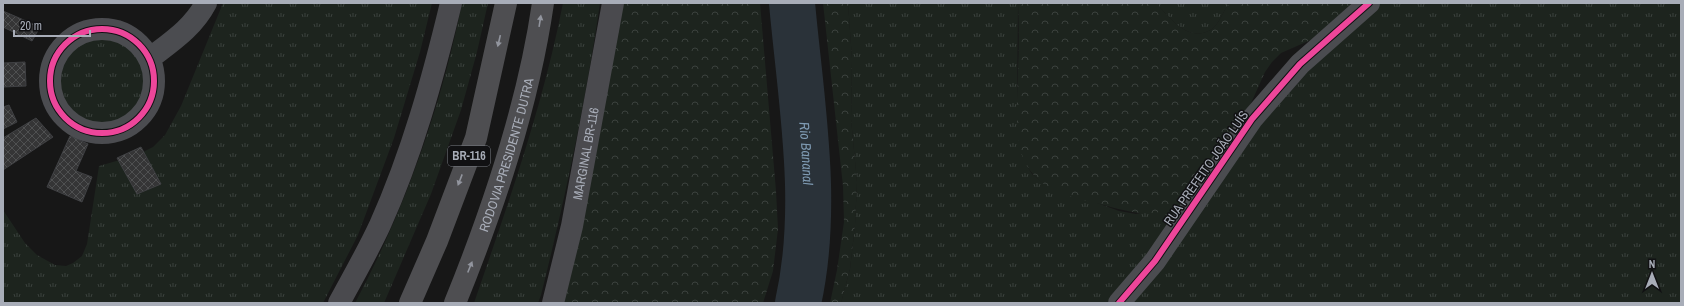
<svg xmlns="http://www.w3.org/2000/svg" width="1684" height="306" viewBox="0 0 1684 306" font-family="'Archivo Narrow',sans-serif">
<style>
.grass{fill:url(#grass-tufts)}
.forest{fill:url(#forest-crowns)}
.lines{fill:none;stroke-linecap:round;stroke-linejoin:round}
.river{stroke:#2a3239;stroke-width:46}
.building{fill:url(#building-cross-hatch);stroke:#3f4043}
.street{stroke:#4b4c50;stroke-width:22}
.secondary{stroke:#4a4a4e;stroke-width:22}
.highway{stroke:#4e4e51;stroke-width:22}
.cycleway-casing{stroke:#111113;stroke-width:8}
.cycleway{stroke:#ed469a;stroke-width:6}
.oneway{fill:#92959e}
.labels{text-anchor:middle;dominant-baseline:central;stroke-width:3;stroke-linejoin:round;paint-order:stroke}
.shield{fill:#111113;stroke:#7b7e86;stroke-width:1}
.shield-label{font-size:12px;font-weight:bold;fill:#a8adb8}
.street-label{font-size:13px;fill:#a8adb8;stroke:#111113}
.water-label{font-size:14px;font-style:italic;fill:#7f9bb3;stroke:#111113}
</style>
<defs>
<pattern id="grass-tufts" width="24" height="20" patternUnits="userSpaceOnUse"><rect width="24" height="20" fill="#1d241e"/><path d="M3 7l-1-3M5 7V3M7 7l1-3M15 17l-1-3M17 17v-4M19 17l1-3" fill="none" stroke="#3b413d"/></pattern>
<pattern id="forest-crowns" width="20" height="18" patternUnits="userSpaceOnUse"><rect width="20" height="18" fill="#1d241e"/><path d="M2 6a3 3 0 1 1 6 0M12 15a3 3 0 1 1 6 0" fill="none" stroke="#3b413d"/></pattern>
<pattern id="building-cross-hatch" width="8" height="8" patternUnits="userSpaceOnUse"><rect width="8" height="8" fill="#353536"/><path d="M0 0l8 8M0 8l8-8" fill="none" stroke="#4f5051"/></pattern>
</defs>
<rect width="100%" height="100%" fill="#171717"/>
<!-- grass -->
<path class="grass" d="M223,3H432L420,52L394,138L358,235L323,303H3V210L25,243L37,255L55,265L66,266L73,263L82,256L87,244L99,166L137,155L153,147L165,135L181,106Z
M462,3H488L477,52L461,110L431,194L384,303H355C405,209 441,108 462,3Z
M563,3H600C586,101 565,199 541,295L538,303H474C508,204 543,106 563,3Z
M848,3H1018L1017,117L1027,166L1032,174L1043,183L1119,211L1136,214L1182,204L1158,246L1112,303H841L850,269L855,225L857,182L851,119L852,59Z
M1156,3H1229C1224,10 1219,24 1212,29C1189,44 1170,18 1156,3Z
M1380,3H1681V303H1133L1283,93L1350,29Z
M58 81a45 45 0 1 1 90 0a45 45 0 1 1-90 0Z"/>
<!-- forest -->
<path class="forest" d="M622,3H760L776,191L778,229L773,271L763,303H561Z
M823,3H848L852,59L851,119L857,182L855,225L850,269L841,303H830L837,270L844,222L843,186Z
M1018,3H1156C1170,18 1189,44 1212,29C1219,24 1224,10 1229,3H1359L1313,39L1281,53L1272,62L1265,72L1247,112L1182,204C1152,220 1130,212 1100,204C1075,198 1050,194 1032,173C1011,149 1018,99 1018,70C1019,48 1019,25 1018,3Z"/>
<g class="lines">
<!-- river -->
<path class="river" id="s1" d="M792,3C801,102 820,205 798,303"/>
</g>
<!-- building -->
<path class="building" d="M3,11L40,27L32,41L3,27Z
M25,62L26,86L3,87V63Z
M9,105L17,122L3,129V107Z
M36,118L53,137L3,170V138Z
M70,136L88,144L76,171L92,177L82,202L47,187Z
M141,147L161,184L137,194L117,158Z"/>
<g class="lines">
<!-- street -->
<path class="street" d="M50 81a52 52 0 1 1 104 0a52 52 0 1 1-104 0Z
M149,59C171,42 193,28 206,3
M1119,303L1155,261L1252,119L1300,64L1369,3"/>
<!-- secondary -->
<g class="secondary">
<path d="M339,303C353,277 368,251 380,225C412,154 433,78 451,3"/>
<path id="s2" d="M553,303L572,226L613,3"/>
</g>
<!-- highway -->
<g class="highway">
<path d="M410,303L437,241L476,138L506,3"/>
<path id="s3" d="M455,303C494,207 528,106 543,3"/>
</g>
<defs>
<path id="cycleway" d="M50 81a52 52 0 1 1 104 0a52 52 0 1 1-104 0Z
M1119,303L1155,261L1252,119L1300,64L1369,3"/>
</defs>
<!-- cycleway casing -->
<use href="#cycleway" class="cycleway-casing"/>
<!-- cycleway -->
<use href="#cycleway" class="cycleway"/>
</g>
<!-- one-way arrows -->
<defs><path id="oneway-solid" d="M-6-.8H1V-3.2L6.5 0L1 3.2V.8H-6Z"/></defs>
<g class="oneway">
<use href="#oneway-solid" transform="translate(540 21) rotate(-81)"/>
<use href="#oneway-solid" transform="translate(499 41) rotate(103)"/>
<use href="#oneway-solid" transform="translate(460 180) rotate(111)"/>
<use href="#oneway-solid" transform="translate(470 267) rotate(-68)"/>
</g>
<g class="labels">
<!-- shield labels -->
<rect class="shield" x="448" y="146" width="42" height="20" rx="3"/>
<g class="shield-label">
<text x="469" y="156">BR-116</text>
</g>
<!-- street labels -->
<g class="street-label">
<text stroke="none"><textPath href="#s2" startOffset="153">MARGINAL BR-116</textPath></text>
<text stroke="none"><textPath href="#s3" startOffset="157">RODOVIA PRESIDENTE DUTRA</textPath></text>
<text transform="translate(1206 168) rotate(-55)">RUA PREFEITO JOÃO LUÍS</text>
</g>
<!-- water labels -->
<g class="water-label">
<text stroke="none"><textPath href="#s1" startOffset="151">Rio Bananal</textPath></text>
</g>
</g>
<!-- border -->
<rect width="1684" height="306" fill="none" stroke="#a8adb8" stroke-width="8"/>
<!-- north arrow -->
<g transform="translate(1652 274)" stroke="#111113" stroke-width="3" paint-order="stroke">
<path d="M0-3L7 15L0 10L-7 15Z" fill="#a8adb8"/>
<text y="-6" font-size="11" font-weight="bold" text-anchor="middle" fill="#a8adb8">N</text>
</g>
<!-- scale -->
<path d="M14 30v6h76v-6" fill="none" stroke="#a8adb8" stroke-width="2"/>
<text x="20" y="30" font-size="12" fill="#a8adb8" stroke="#111113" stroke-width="3" paint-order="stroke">20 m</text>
</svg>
